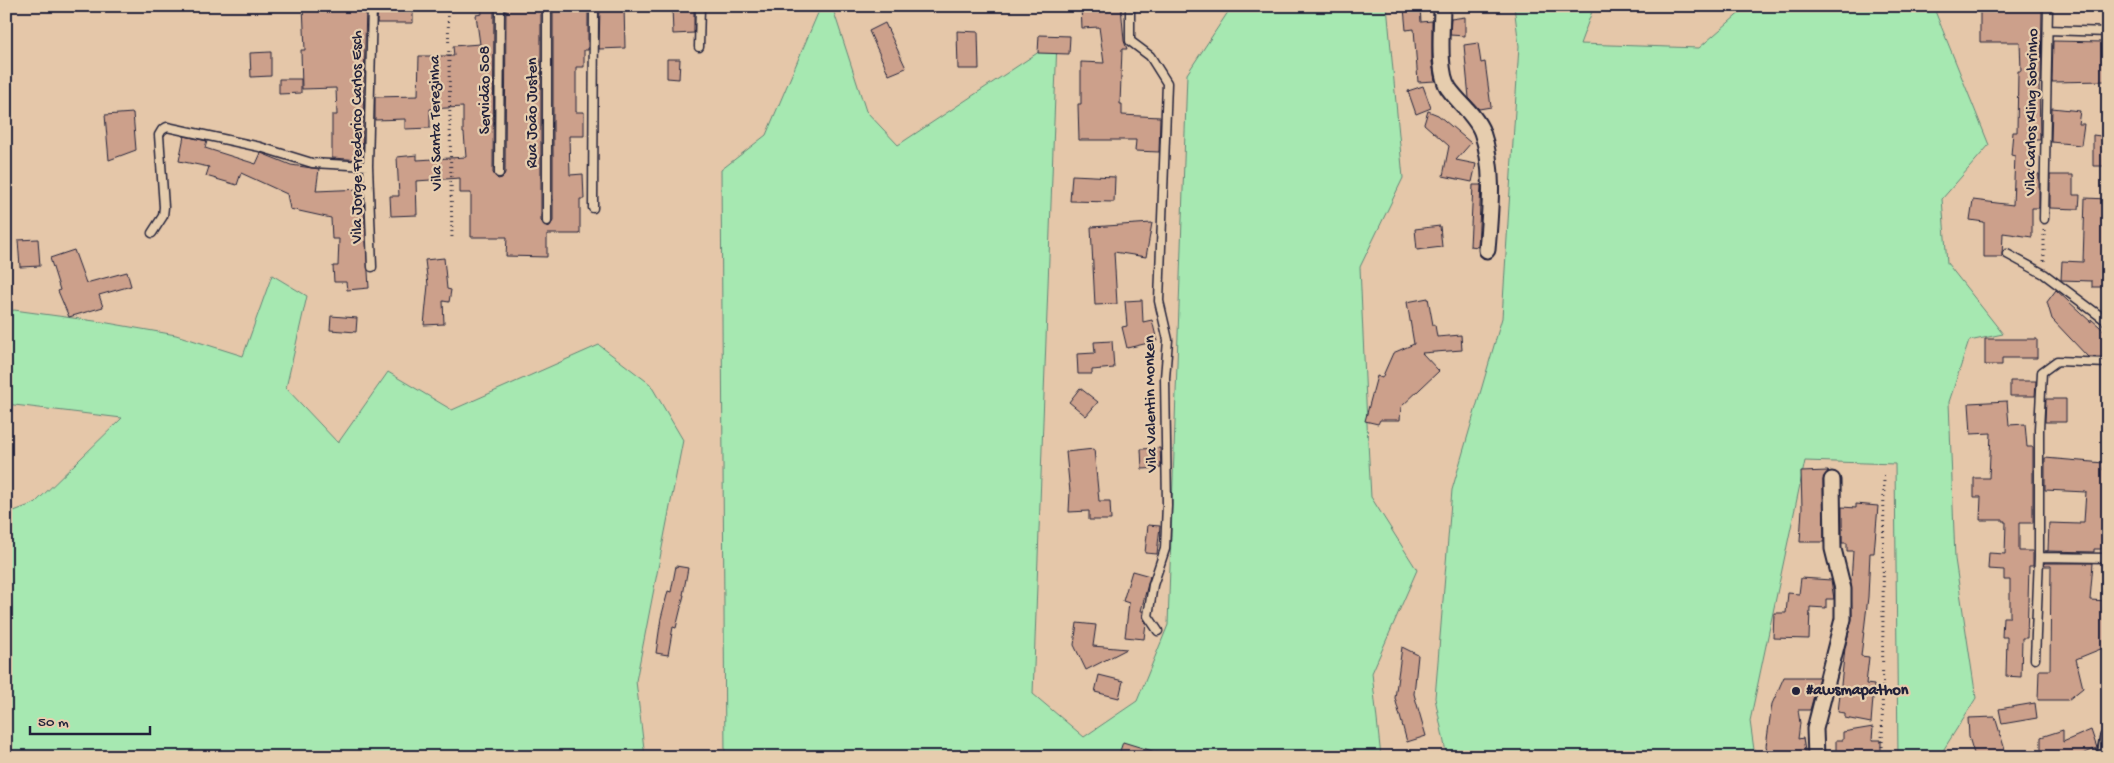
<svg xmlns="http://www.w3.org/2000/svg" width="2114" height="763" viewBox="0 0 2114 763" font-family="'Gochi Hand',sans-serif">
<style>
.green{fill:#a6e8b1;stroke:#648576}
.building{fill:#cca08b;stroke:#22223b}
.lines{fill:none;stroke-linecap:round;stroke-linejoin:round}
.lane-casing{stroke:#22223b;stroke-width:11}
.street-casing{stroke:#22223b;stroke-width:19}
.path{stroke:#22223b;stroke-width:3;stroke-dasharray:1 4;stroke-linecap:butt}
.lane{stroke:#e6cdae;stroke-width:8}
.street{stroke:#e6cdae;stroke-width:15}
.poi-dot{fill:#22223b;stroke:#e6cdae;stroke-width:2}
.labels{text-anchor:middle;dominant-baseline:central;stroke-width:4.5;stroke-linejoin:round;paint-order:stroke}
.street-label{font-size:16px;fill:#22223b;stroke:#e6cdae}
.poi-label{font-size:16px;font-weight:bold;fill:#22223b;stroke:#e6cdae;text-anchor:start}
</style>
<rect width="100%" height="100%" fill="#e5c7a9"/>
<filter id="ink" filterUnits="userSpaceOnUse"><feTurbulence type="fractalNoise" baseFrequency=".02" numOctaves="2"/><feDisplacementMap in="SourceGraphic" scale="10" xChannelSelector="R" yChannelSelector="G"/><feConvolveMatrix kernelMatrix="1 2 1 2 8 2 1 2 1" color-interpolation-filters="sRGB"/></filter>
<g filter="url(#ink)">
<!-- green -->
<path class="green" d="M821,6H832L866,111L898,145L1057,40L1033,694L1084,737L1137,701L1168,625L1187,74L1232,6H1387L1403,178L1360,267L1367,424L1371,497L1417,570L1372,673L1381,757H725L721,170L766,135Z
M1514,6H1594L1580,44L1699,48L1743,10L1744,6H1933L1989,145L1942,199L1947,263L2003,334L1969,341L1949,402L1955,559L1976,698L1939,757H1898L1895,464L1805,461L1750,721L1755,757H1447L1435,698L1452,490L1502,318L1519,46Z
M272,275L307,296L286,388L338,443L388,372L452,410L599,345L650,384L683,440L636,681L645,757H6V514L35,503L122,418L6,404V313L14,310L102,322L176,335L243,356Z"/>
<!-- building -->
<path class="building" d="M303,6H366L362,160L332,158V115H337L336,88L302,89L301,50H305Z
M378,6H413V23H377Z
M481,6H494L493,173L498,179L502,178L505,173L506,6H541V221L547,227L550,226L553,221V6H588V50H584V67H576V112H584V136H569L570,175L583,174L584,199H580V234H547V257L506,256L507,237H471V193H460V178L416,181L417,215L391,216L390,196H399L397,157L417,155V160L466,157L464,133H463V107L430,109V128L405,129V119L375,120V97L418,96L419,56H454L453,46L480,44L476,15L482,14Z
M600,6H624L625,48L599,49Z
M672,6H694V33L673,34Z
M1081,6H1121L1124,41L1127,49H1122L1120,104H1122V115L1160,117L1159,152L1135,151L1136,140H1079L1078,104H1081V62L1104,63L1099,27L1082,28Z
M1980,6H2042L2041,82H2039L2040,140H2033L2030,174H2039V208H2032V237L2003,233L2002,257H1984V222L1970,220L1973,200L2013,205L2015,156L2011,155L2013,132H2017L2018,71H2021L2020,42H1980Z
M1420,7L1421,22L1432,21V62L1435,81L1418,82L1414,29L1406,30L1404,8Z
M1465,17V36L1450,35L1451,19Z
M885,23L906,68L889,75L869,31Z
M957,31L978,32L979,69H958Z
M1039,35L1070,36L1069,54L1038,53Z
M2053,41L2104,42L2102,61H2108L2106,81L2052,82Z
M1478,43L1481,63L1485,62L1491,107L1479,109L1469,98L1464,45Z
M271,52V76L251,77L250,53Z
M667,59H680L679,79L667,78Z
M279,79H301V93L279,94Z
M1423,86L1431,108L1416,114L1408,91Z
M2052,108L2080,111L2078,124H2084L2081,145L2051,142Z
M1428,111L1438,115L1471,143L1456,160L1476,164L1472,182L1443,176L1449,146L1424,124Z
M133,113L136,150L109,160L105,115Z
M2093,135L2108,137V166H2093Z
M184,136L207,141L205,148L256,164L261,153L291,165L319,169L316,191L363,189L369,288L347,290L346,282H334L333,266H338L339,239H332L331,218L290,209L287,194L241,173L237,185L206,176L209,167L179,161Z
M1072,175L1115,177L1114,202L1070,201Z
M2050,175H2073V195H2080L2079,209L2050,208Z
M1473,185H1481L1478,247L1470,246Z
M2085,198L2108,199V287H2092V281L2061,280L2062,261L2083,262Z
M1152,223L1146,257L1114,252L1117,304L1095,305L1091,227Z
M1440,226L1442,247L1417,250L1415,229Z
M38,239L40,266L20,267L18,240Z
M74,250L86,283L127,272L131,286L99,295L103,307L69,317L58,291L60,290L50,258Z
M444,258L447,289L451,290L449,302L443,301L444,324L424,325L428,285L425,260Z
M2056,290L2091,322V319L2108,334V357H2088L2052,319L2047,302Z
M1428,298L1433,325H1435L1437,337L1461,335L1462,350L1422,353L1439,371L1401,407L1400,420H1380L1378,424L1365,421L1377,376L1382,378L1393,353L1414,344L1407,302Z
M1142,300L1143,322L1152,320L1157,341L1127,348L1122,327L1127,326L1125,301Z
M331,316L357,318L356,332L330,330Z
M1985,339H2037V358H2002V365H1985Z
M1112,341L1114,368L1092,370V374H1078L1077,354L1095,353L1094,342Z
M2010,381H2036L2035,396H2010Z
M1080,388L1098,402L1086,416L1069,402Z
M2046,399H2066V422H2045Z
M2007,401L2009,425L2025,424L2027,447H2033V523H2019V551H2033V566H2029L2027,638H2022L2021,677L2006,676L2007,637H2002L2003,617H2010V580H2004V570L1988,569L1989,553L2005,554L2006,522H2004V520H1980L1981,497H1974V478H1989L1991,433L1971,434L1969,403Z
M1160,448L1161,468L1142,469L1141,449Z
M1094,449L1099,501H1110L1111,520H1089V511L1069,512L1070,492L1066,452Z
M2045,458L2104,463L2103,470H2108V518H2102V549H2094V552L2045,551H2048L2049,523L2080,524V522H2084L2086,492L2045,490Z
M1828,471L1823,480L1824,542H1800L1802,508L1801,472Z
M1856,504L1878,506L1874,553H1870L1868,597L1861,656L1869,657L1866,684L1874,685L1871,723L1845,718V713L1838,712L1845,648L1852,619L1851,582L1853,551H1847V543H1842V507L1856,508Z
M1148,525L1160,526L1157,554L1145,553Z
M2044,563H2093L2090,600L2108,601V646L2076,659L2083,688L2068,700H2038L2039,670H2050L2051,566H2044Z
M676,566L688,568L683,595H684L676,628L673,627L668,655L656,653L661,618L668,591L671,592Z
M1132,571L1150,576L1141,611H1143V618L1146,623L1144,639L1125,637L1129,603L1123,601Z
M1801,578L1831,580L1834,599H1826V608L1810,607L1809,639L1773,638L1774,613H1786L1788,593L1799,594Z
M1077,623L1096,625L1093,646L1127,649L1086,670L1074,645Z
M1402,647L1418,655L1414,694L1426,736L1407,742L1395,698Z
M1099,675L1123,681L1119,698L1095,692Z
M1784,677H1819L1810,710H1798L1800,723L1798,739L1803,738L1806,757H1769L1766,746L1772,704Z
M2035,703L2037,718L2002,724L1999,709Z
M1995,717L2005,750L1998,757H1975L1969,737L1968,718Z
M1873,727L1872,740H1881V757L1836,756V740H1843V732Z
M2063,730V742L2091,730L2097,748L2076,757H2028L2041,751V737Z
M1123,742L1162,754V757H1118Z"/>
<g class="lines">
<defs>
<path id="lane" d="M1130,6V41L1150,56L1167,83L1159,301L1168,340L1165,378L1167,505L1165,549L1153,585L1148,616L1158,631
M2048,30L2108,32
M699,47L700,6
M499,173L500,6
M593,208L594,6
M2044,219L2048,6
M547,221V6
M152,233L163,216L164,207L159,135L162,130L167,127L260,147L312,163L368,166
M2007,254L2044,274L2108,322
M372,267L368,166L372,6
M2039,557L2108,558
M2035,659L2039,557V429L2042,372L2057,361L2108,363"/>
<path id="street" d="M1442,6C1442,27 1437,73 1449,89C1459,103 1476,116 1482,132C1495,169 1490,212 1487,250
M1816,757L1815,729L1843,619V589L1833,549L1832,480
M2105,757L2108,738"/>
</defs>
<!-- lane casing -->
<use href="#lane" class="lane-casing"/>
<!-- street casing -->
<use href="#street" class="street-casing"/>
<!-- path -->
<path class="path" d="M448,6L452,240
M2044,261V230
M1882,757L1884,473"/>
<!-- lane -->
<use href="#lane" class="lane"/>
<!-- street -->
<use href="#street" class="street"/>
</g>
</g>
<!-- markers -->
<circle class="poi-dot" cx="1796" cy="691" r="5"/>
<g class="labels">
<!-- street labels -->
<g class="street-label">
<text transform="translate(486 90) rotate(-90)">Servidão 508</text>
<text transform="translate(2033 112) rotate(-89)">Vila Carlos Kling Sobrinho</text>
<text transform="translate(533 113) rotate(-90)">Rua João Justen</text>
<text transform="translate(437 123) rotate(-91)">Vila Santa Terezinha</text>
<text transform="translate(358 137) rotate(-90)">Vila Jorge Frederico Carlos Esch</text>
<text transform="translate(1152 404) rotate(-91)">Vila Valentin Monken</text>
</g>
<!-- poi labels -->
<g class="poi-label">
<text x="1806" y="691">#awsmapathon</text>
</g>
</g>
<!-- margin -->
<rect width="2114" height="763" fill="none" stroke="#e6cdae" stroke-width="25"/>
<rect x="12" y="12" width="2089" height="738" fill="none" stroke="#22223b" stroke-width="2" filter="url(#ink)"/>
<!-- scale -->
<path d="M30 726v8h120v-8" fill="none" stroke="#22223b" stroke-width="2.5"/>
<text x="38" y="726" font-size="15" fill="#22223b" stroke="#e6cdae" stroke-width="4" paint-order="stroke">50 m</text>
</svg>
